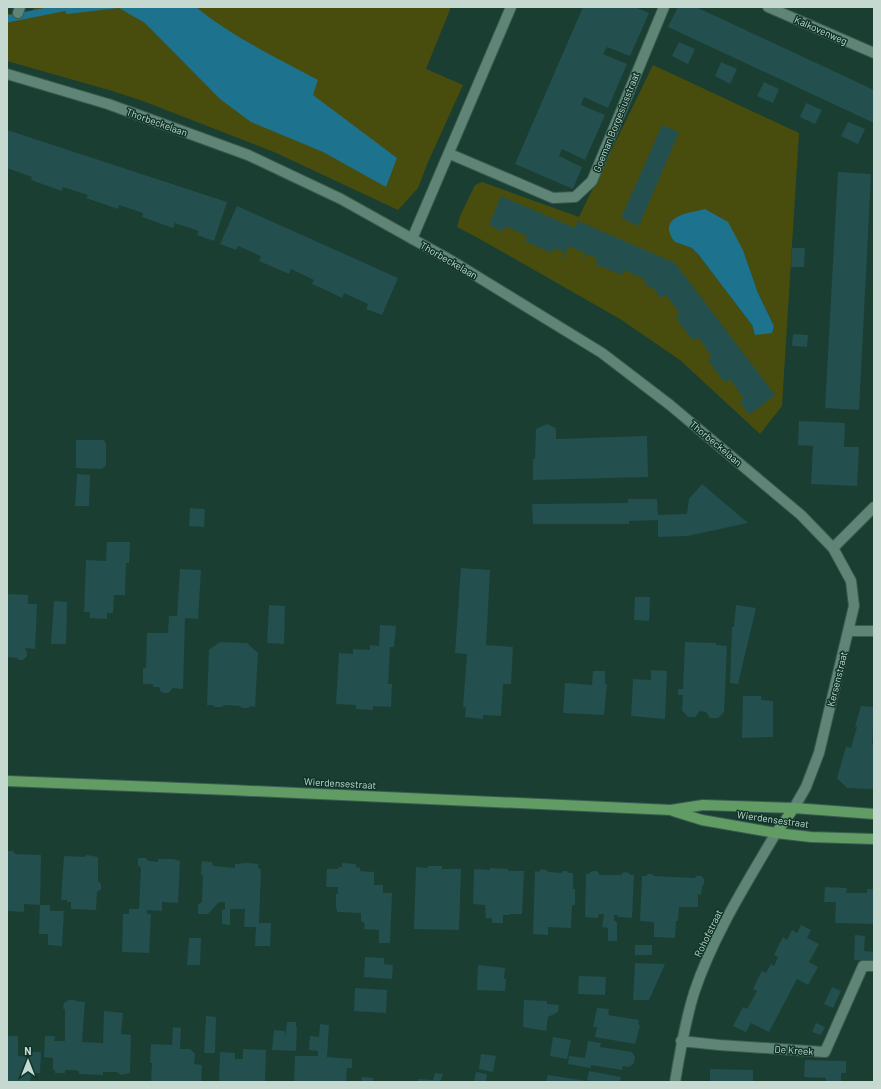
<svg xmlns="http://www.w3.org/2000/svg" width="881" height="1089" viewBox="0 0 881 1089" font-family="Barlow,sans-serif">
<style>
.green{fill:#484d0d;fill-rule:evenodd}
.water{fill:#1d728d}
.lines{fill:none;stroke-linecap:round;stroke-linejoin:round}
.stream{stroke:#1d728d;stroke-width:7}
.building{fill:#244f4f}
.minor-casing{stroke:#3b5b51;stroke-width:12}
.major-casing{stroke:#3b5b51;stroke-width:12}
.minor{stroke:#5f8576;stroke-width:10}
.major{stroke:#609c63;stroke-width:10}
.labels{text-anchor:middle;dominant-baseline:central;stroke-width:3;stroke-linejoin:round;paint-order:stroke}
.street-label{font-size:10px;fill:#c5d9d0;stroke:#0f3428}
</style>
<rect width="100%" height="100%" fill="#1a3e32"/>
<!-- green -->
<path class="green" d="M34,7H451L426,69L463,85L428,162L418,188L398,210L274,152L143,101L109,90L7,61V13L30,18Z
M653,65L799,133L782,406L760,434L680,360L620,319L478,238L457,227L460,216L475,185L482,182L579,217ZM675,242L743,250L758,293L774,326L755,335L752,325L698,254L692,248Z"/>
<!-- water -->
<path class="water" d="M62,7H196C232,37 278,58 318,80L313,95L397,158L386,187L323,152L251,122L220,99L145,23L119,8L67,14Z
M705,209L728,222L743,250L758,293L774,326L772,333L755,335L752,325L698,254L692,248L675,242C672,238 668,232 669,227C671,214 694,212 705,209Z"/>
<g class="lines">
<!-- stream -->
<path class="stream" d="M7,19L62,8"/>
</g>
<!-- building -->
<path class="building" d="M583,7H635L649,13L630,56L607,47L603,54L627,64L608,108L584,97L581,105L605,115L585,160L562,149L559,156L582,167L573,189L515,164Z
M678,7H696L874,90V123L668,27Z
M679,42L695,49L688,64L672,56Z
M721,62L737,69L730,84L715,76Z
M764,82L779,89L773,103L757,96Z
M806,103L822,110L815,124L800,117Z
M848,122L865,129L858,144L841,136Z
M662,125L679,132L639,226L621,218Z
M7,130L227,202L214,241L197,235L199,231L175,223L173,228L142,217L143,213L119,205L118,209L86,198L88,195L63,187L62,191L31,180L32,177L7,168Z
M838,172L871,174L859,410L825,408Z
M501,196L575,228L578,221L675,263L775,395L749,415L740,402L744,399L730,379L725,383L708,360L712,357L698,337L693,341L676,318L680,314L666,295L661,298L654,289L644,284L646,280L624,270L622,275L595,264L597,258L586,254L584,259L583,258L585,253L569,246L564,258L562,257L565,252L554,248L552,253L525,241L527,236L505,226L503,232L489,225Z
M237,206L398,278L382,315L366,309L368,304L344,293L342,298L328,291L312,284L314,280L291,269L289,274L259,261L261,256L238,246L236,250L220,244Z
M792,248H805L804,267H791Z
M793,334L808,335L807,347L792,346Z
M799,421L845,423L844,447H859L857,486L811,484L813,446L798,445Z
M547,424L556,428V439L647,436L648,477L533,480V459H535L536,429Z
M76,440H103L106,443V465L102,469L76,468Z
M77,474L90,475L89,506H75Z
M702,484L748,523L687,536L658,537V520L629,521V524H533L532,504L628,503V499H657L658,515L687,514L689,499Z
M190,508L205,509L204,527L189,526Z
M107,542H130L129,563H126L125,595H114L113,613H107V619L90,618V612H84L86,560L106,561Z
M461,568L490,570L486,645L513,647L511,684H503L501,716L483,715V719L465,717L466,707H463L467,654L455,653Z
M180,569L201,570L198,619L185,618L183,689L173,688L168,693H165L161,692L159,687H153V684H143V668H146L147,633H168L169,616H177Z
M7,594L28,595V604H37L35,649L25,648L27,653V656L23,660H19L17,658L7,657Z
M635,597H650L649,621L634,620Z
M54,601L67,602L66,644H51Z
M269,605L285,606L284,644L267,643Z
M736,605L756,608L738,684L730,683L732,627H734Z
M380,625L396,626L394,647H390L388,684H392L391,707L373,706V710L356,709V705L336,704L339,653L353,654V649L370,650V645L379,646Z
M220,642L247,643L258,653L255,707L250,706L248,708H242L240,706L224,705L222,707H215L213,705H207L209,650Z
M685,642L716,643V645L727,646L724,712L718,718H710L706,712L700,711L695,717H688L682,710L683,695H678V689H683Z
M651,670L667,671L665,719L631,716L633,679L651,680Z
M593,671H605V684H607L604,715L563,713L565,683L592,685Z
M743,696H761V700L773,701V737L742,738Z
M861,706L874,707V728H873L872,744H874V789L847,788L837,778L846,747L851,748L857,727H855Z
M7,851H13L15,854L41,855L40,905L24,904V912L7,911Z
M87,855L98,857V881L101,884V889L97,892L96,910L71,909V902H67V900H61L64,856L84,857Z
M138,858H146L148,861L158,862V859H173L180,861L178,903L162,902V911L147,910V914H151L149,953L122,952L123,914H129V909H139L141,868L138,865Z
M202,861L212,862L213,866L235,868V864L246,863L258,864V868L261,869L259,923H271L270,946H255L256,927H244L245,909H230V925L222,924V910L225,909V902H219L208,914H198V905L202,902L203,875H201Z
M342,863L356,864V867L360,868V871L374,872V885H383V893H392L390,943H379V930L364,929L365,924L361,921V913L337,912V909H336V894H338V887H326L327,869H338L339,867H342Z
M428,866H442V869H461L459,930L414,929L416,867L428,868Z
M490,868L508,869V871H524L522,914H510V915H503V923H492V918H486L485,905L473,904L474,869L490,870Z
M541,869L546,870L548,872L561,873L563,871H567L569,873H573V889H575V905H572L571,928L548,927V935L533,934L535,871L539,872Z
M592,871H597L600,875H621L624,872L629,873L631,875H634L632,918L618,917V915H614V920L617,923V941H608V928L602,927L604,914H599L598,918L585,917L586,874H588Z
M648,874H652L654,876L695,878L696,876H701L704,879V884L702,886L701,895L698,894V907H679L678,921H676L675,938L654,937V922L640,921L642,876H646Z
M825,887L847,888L846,893H867V889H874V924L835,923L836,902H824Z
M40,905H50V911H64L62,946L48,945V934H39Z
M801,925L811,930L807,938L819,944L809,962L818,967L808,985L797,979L769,1032L751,1023L746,1032L733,1026L743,1007L747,1009L757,991L753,989L762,971L766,973L771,964L774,966L778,957L774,955L783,937L787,940L792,930L797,933Z
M855,935L865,936L864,951L874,952V961L854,960Z
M189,938H201L200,965H187Z
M635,945H652V955H635Z
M365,957L384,958V964L393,965L392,979L364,977Z
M635,963L665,964L649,1000H633Z
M478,965L505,968L504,979H506L505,991L477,990Z
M579,976L606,977L605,995L578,994Z
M832,987L841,991L833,1008L824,1004Z
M355,988L387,990L386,1013L354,1011Z
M68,1000H75V1001L85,1002L82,1042L103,1043L104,1011L123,1013L121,1034L131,1035L130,1073L121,1075L117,1072H103V1075L79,1074V1071L73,1070H65V1073H55V1070H53V1058L44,1057L45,1036H55L54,1041H65V1009H63L64,1003Z
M524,1000L547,1001V1004L559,1005L558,1012L548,1017L546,1031L523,1027Z
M597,1008L609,1009L608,1015L639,1020L638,1024L640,1026L635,1044L595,1037L597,1027H593Z
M206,1016L216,1017L215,1053H204Z
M287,1022H296V1027H297L296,1051L272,1050L274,1030L285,1031V1038Z
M816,1023L825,1027L821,1035L812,1032Z
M320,1024L329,1025L327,1057L352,1059V1068H347L346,1082H294L295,1056H318V1051L309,1050L310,1036L319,1037Z
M173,1027L181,1028L180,1049H190L195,1054L194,1064L202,1065L201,1082H151L152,1063H150L151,1044L172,1045Z
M7,1036H18V1056L30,1057V1052H41L40,1073H31L30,1082H7Z
M553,1037L571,1040L567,1059L550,1056Z
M588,1041L601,1043L600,1047L632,1052L635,1057L634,1063L629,1067L623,1066L622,1070L591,1065V1068L568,1064L569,1056L585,1058Z
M243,1049L266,1050L265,1082H219L220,1052L235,1053V1059H243Z
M481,1054L496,1056L493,1072L479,1069Z
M805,1060L846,1061V1073H841V1082H826V1078L804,1077Z
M710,1069L753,1070V1082H710Z
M589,1071L621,1077L620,1082H546L548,1075L587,1081Z
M476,1072L487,1074L486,1082H474Z
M435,1073L443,1074L440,1082H418V1079L433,1080Z
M362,1077L373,1078V1082H361Z"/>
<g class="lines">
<defs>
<path id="minor" d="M768,7L874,53
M18,13L20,7
M7,74L108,104L248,155L341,199L452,261L602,353L670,405L801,515L833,548L851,581L854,606L819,753L806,787L794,808
M450,154L553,198L575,197L592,181L664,7
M412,239L511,7
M833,548L874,507
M849,631H874
M681,1041L719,1045L825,1052L863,966H874
M675,1082C680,1052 685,1022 694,993C713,936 746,884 776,833"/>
<path id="major" d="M7,781L231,790L671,810L703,805L794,808L874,814
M673,811L702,820L776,833L811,837L874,839
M776,833L794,808"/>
</defs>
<!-- minor casing -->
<use href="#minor" class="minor-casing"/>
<!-- major casing -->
<use href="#major" class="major-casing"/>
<!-- minor -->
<use href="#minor" class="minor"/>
<!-- major -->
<use href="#major" class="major"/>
</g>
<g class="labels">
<!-- street labels -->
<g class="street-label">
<text transform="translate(821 30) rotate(24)">Kalkovenweg</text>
<text transform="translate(157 122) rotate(20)">Thorbeckelaan</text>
<text transform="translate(616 122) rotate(-68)">Goeman Borgesiusstraat</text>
<text transform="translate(449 260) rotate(30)">Thorbeckelaan</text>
<text transform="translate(716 443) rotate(40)">Thorbeckelaan</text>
<text transform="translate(837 679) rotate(-76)">Kersenstraat</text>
<text transform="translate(340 783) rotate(3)">Wierdensestraat</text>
<text transform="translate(773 819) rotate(8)">Wierdensestraat</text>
<text transform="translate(708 933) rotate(-64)">Rohofstraat</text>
<text transform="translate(794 1050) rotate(4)">De Kreek</text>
</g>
</g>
<!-- border -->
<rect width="881" height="1089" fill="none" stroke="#c5d9d0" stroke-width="16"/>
<!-- north arrow -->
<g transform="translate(28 1061)" stroke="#0f3428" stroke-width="3" paint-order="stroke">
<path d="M0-3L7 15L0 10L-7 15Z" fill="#c5d9d0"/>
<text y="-6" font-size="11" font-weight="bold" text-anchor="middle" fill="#c5d9d0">N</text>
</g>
</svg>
